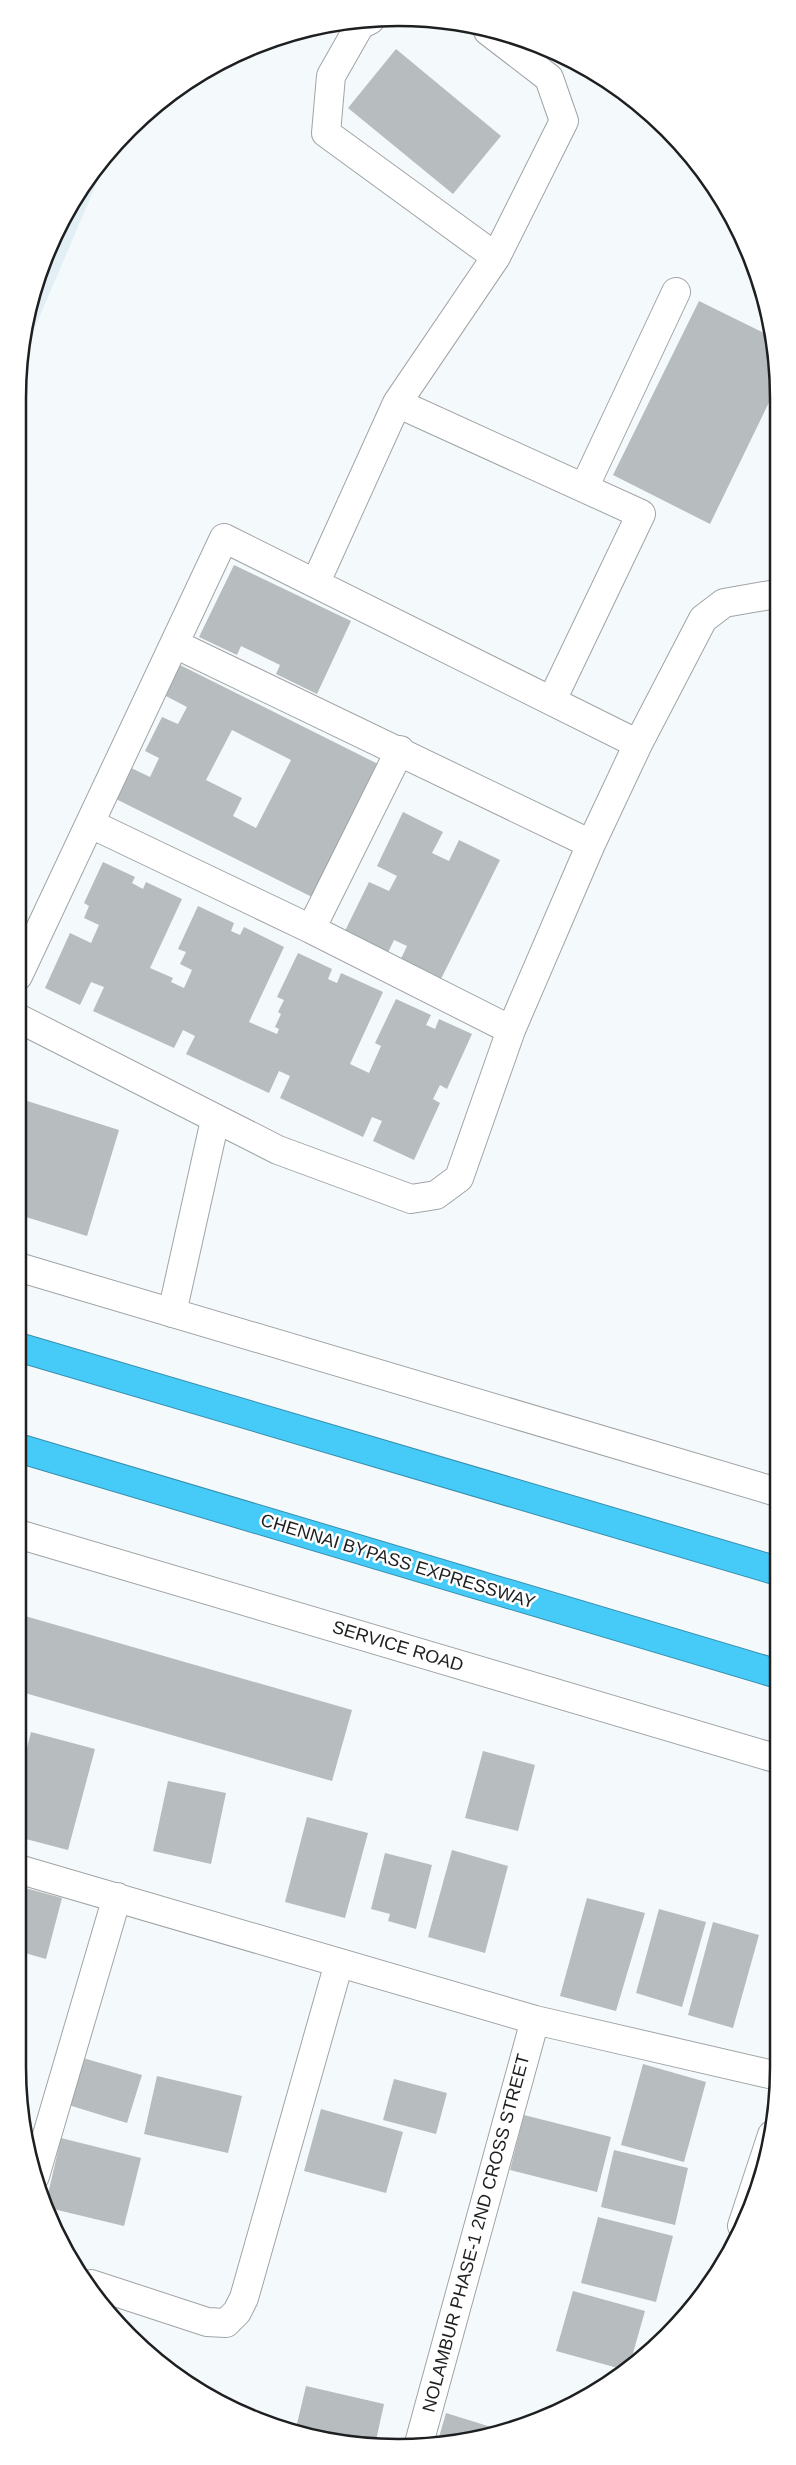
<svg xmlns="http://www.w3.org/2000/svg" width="796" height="2465" viewBox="0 0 796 2465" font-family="Helvetica,sans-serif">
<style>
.built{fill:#e2f0f5}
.building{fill:#b7bcbe;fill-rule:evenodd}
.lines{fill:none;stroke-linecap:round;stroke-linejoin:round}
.minor-casing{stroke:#a0a4a6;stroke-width:30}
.highway-casing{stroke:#388fad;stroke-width:30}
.minor{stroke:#fff;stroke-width:28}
.highway{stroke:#46cbf9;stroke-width:28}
.labels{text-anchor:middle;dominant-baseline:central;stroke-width:5;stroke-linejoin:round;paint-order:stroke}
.street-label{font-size:18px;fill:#1d1f20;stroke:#fff}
.rim{fill:none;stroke:#1d1f20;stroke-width:2.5}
</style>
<rect width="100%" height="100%" fill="#f4f9fb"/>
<!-- built -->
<path class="built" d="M110,152L21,360L25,323L47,252L82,186Z"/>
<!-- building -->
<path class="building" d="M396,49L501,136L453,194L348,108Z
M699,301L772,337L775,348V390L710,524L613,475Z
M234,565L351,621L317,694L276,674L280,665L241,646L237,655L199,637Z
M178,664L378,764L312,897L112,797L127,766L150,777L159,758L145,751L162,717L178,724L187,707L162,694ZM232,730L291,760L256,828L233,816L242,798L206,780Z
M403,812L443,832L432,853L449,861L459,840L500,860L437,987L397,967L407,946L394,940L384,961L341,939L369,882L389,891L397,876L377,866Z
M103,862L135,877L132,883L143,889L146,882L182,899L150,968L173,978L171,982L184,988L192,970L180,964L186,952L178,949L198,906L234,923L231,931L240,935L244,927L284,947L249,1022L277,1034L279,1029L275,1027L281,1014L278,1012L284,1000L277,997L298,953L332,969L328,979L337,983L341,973L383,992L350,1064L369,1073L381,1046L375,1043L396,999L431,1015L426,1025L435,1029L439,1019L472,1034L447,1089L440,1085L433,1099L440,1103L414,1160L373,1141L382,1121L372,1117L363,1137L280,1098L290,1076L279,1071L269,1093L186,1054L195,1036L183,1030L174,1048L93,1011L104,987L91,982L80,1005L45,988L70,933L91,943L99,925L84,918L89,906L84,903Z
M24,1100L119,1130L87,1236L26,1217L22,1228L18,1226V1120Z
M18,1614L352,1710L332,1781L18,1691Z
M31,1732L95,1749L68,1850L18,1837V1783Z
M483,1751L535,1765L518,1831L465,1818Z
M168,1781L226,1793L211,1864L153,1851Z
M307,1817L368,1833L345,1918L285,1902Z
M452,1850L508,1866L485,1953L428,1937Z
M385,1853L432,1865L416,1929L388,1921L390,1914L371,1909Z
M18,1886L62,1898L46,1959L18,1951Z
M587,1898L645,1913L616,2011L560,1996Z
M659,1909L706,1922L682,2007L636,1993Z
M713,1922L759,1935L733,2028L688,2015Z
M76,2056L142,2075L127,2123L62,2103Z
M643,2064L706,2082L684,2162L621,2145Z
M157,2076L242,2096L228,2153L144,2134Z
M394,2079L447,2093L436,2134L383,2120Z
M321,2109L403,2132L386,2193L304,2171Z
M524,2115L611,2137L597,2192L510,2170Z
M61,2138L141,2158L124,2226L45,2207Z
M614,2150L688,2168L675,2225L601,2207Z
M598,2217L673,2236L656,2302L581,2283Z
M573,2291L645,2311L629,2367L625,2370L556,2351Z
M306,2386L384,2404L375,2445L349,2444L296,2428Z
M446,2413L504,2431L496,2435L437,2444Z"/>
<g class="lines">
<defs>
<path id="minor" d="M370,20L360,25L331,76L326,133L496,257
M488,31L549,78L564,121L496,257L397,403L641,514L552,700
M584,488L676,292
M316,582L397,403
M175,644L591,844
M638,744L703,619L724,603L776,594
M91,824L311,929L511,1030
M311,929L400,750
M18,976L224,538L638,744L591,844L511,1030L459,1178L436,1195L411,1199L278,1150L18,1018
M18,1267L777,1492
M172,1313L215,1120
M18,1534L778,1759
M18,1869L535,2020L778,2076
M35,2176L117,1897
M742,2226L772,2135
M91,2284L207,2322L226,2323L237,2312L244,2298L339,1963
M418,2447L535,2020"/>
<path id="highway" d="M18,1347L778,1571
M18,1448L778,1674"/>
</defs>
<!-- minor casing -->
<use href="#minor" class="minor-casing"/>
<!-- highway casing -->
<use href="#highway" class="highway-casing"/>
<!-- minor -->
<use href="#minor" class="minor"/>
<!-- highway -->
<use href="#highway" class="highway"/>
</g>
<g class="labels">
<!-- street labels -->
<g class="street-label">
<text transform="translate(398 1561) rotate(17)">CHENNAI BYPASS EXPRESSWAY</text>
<text transform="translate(398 1646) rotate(17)">SERVICE ROAD</text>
<text transform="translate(476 2233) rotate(-75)">NOLAMBUR PHASE-1 2ND CROSS STREET</text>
</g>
</g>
<!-- crop -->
<path d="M0 0H796V2465H0ZM398 26H398A372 372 0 0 1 770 398V2067A372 372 0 0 1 398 2439H398A372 372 0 0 1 26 2067V398A372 372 0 0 1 398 26Z" fill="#fff" fill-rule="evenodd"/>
<path class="rim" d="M398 26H398A372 372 0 0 1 770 398V2067A372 372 0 0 1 398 2439H398A372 372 0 0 1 26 2067V398A372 372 0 0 1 398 26Z"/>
</svg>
